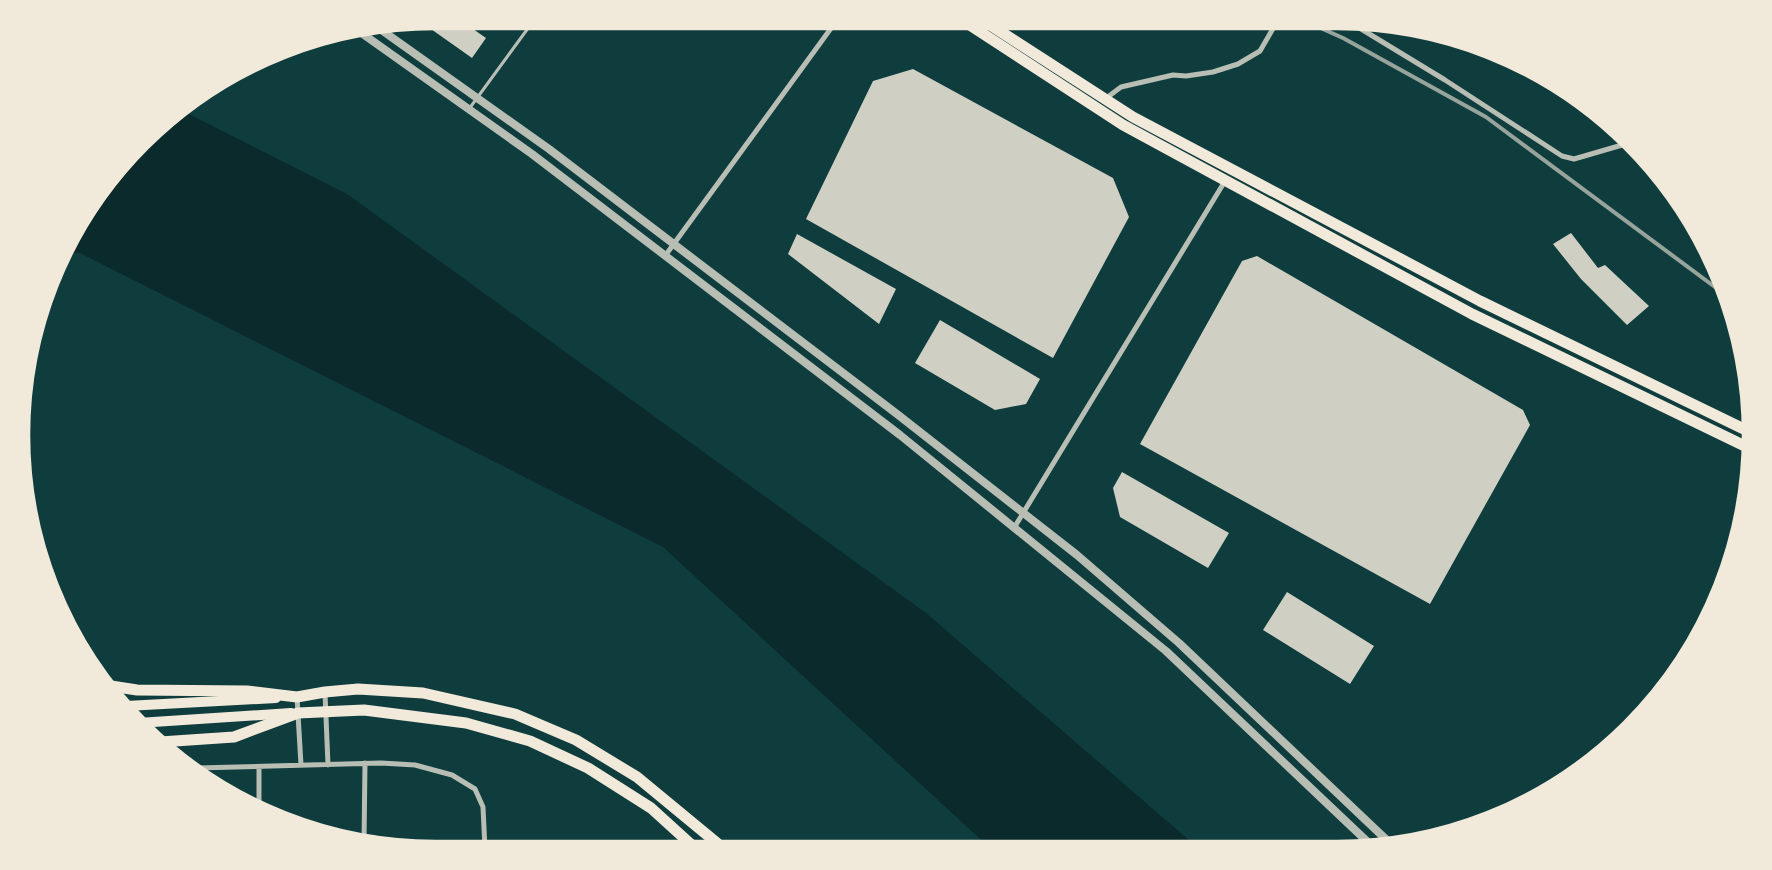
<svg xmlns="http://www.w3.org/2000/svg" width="1772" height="870" viewBox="0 0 1772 870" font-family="'Zilla Slab',serif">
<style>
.water{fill:#0a2a2b}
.building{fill:#cfcfc3}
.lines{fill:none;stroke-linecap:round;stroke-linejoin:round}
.service{stroke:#b8beb3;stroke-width:3}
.minor{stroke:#b8beb3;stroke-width:5}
.tertiary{stroke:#b8beb3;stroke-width:8}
.primary{stroke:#f1e9da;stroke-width:10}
.trunk{stroke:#f1e9da;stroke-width:11}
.rail{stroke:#97a49c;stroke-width:4}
.rim{fill:none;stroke:#f1e9da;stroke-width:2.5}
</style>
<rect width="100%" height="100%" fill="#0f3d3e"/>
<!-- water -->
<path class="water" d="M179,109L347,194L926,613L1197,847L990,848L663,547L80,253L64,254L90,205Z"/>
<!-- building -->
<path class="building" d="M435,20H460L486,38L472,58L421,22Z
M913,69L1113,178L1129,217L1053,358L806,219L873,81Z
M1571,233L1598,268L1605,265L1649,306L1627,325L1581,279L1553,244Z
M797,234L896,289L879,324L788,254Z
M1257,256L1523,410L1530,425L1430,604L1140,444L1242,261Z
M940,320L1040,379L1026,404L995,410L915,363Z
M1122,472L1229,533L1208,568L1120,517L1113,488Z
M1287,592L1374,646L1350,684L1263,630Z"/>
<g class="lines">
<!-- service -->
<path class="service" d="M469,109L534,20"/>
<!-- minor -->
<path class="minor" d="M1348,21L1445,80L1562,156L1574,159L1629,143
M1105,99L1121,87L1173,75L1186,76L1213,72L1238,64L1260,51L1275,25
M665,256L837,20
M1014,528L1225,181
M325,693L328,765
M297,697L301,765
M259,767V810
M197,768L381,763L415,765L452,775L475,789L483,807L485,849
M364,842L365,763"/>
<!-- tertiary -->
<path class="tertiary" d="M380,29L549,149L897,414L1077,555L1179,643L1393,846
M360,32L532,154L900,435L1166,651L1373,847"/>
<!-- primary -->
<path class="primary" d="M126,706L276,698
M138,723L291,713"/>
<!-- trunk -->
<path class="trunk" d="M962,20L1123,125L1472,314L1751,449
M984,21L1133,117L1480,301L1750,432
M111,686L137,690L247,691L297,697L325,692L358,689L423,693L515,714L576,740L637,777L723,848
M160,742L234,737L298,713L364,710L466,723L530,741L588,768L651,808L695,848"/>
<!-- rail -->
<path class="rail" d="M1305,21L1343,38L1486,117L1727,296"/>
</g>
<!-- crop -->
<path d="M0 0H1772V870H0ZM435 29H1337A406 406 0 0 1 1743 435V435A406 406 0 0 1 1337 841H435A406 406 0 0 1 29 435V435A406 406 0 0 1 435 29Z" fill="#f1e9da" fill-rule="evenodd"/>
<path class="rim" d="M435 29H1337A406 406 0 0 1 1743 435V435A406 406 0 0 1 1337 841H435A406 406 0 0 1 29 435V435A406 406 0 0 1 435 29Z"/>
</svg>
